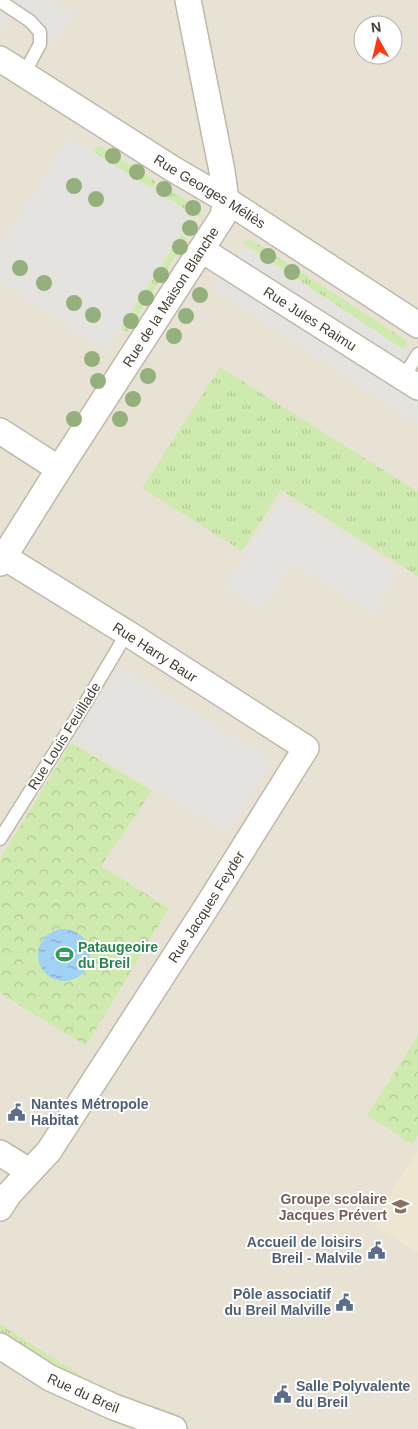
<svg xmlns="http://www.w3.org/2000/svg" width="418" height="1429" viewBox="0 0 418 1429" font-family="Arial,sans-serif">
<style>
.residential{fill:#e8e2d5;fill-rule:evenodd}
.education{fill:#eee6d0}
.grass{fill:url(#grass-tufts)}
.forest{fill:url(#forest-crowns)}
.parking{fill:#e5e3df}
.water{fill:url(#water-ripples)}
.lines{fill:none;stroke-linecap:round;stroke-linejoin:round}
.service-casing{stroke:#c0b8a9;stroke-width:15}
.minor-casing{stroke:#c0b8a9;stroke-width:28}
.service{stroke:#fff;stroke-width:12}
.minor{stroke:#fff;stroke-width:25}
.tree{fill:#94b07d}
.labels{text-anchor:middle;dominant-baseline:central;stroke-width:4;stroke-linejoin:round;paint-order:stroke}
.street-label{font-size:14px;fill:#474135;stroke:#fff}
.leisure-label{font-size:14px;font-weight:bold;fill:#27864d;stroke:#fff;text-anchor:start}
.service-label{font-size:14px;font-weight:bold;fill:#4e5e75;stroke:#fff;text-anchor:start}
.education-label{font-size:14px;font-weight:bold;fill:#785e54;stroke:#fff;text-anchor:end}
</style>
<defs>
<pattern id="grass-tufts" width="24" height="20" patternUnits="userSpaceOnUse" patternTransform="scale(1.25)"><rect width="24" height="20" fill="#ceeaae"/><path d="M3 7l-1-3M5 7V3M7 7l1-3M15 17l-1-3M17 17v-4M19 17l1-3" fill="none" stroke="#b2ca96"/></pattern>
<pattern id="forest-crowns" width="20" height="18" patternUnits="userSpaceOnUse" patternTransform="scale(1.25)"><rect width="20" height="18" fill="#ceeaae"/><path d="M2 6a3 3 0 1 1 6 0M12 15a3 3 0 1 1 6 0" fill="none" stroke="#b2ca96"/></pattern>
<pattern id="water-ripples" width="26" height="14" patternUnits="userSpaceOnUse" patternTransform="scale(1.25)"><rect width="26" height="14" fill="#a1d1f3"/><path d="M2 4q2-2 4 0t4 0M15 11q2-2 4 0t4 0" fill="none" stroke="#85abc6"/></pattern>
</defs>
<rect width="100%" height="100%" fill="#f4f0e7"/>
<!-- residential -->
<path class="residential" d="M0,0H418V1429H0ZM363,25H393V55H363Z"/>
<!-- education -->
<path class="education" d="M418,1149V1252L375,1227L394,1188Z"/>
<!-- grass -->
<path class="grass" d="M99,146L156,181L152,188L92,151Z
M159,185H162L200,210L201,217L191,213L156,191Z
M181,235L187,238L127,332L121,329Z
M247,240L253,241L406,340L407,344L404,350L242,242Z
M220,367L418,492V576L281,490L242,551L142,488Z
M0,1324L93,1383L119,1396L175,1413L172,1417L86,1384L34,1356L0,1334Z"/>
<!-- forest -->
<path class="forest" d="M71,743L152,791L101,866L169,908L86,1046L0,993V859Z
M418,1036V1135L412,1144L367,1115Z"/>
<!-- parking -->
<path class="parking" d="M0,0H48L72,15L53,46L10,19L1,32L0,31Z
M69,137L191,213L106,351L0,282V246Z
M244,246L418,359V423L215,290Z
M282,497L401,570L374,613L292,563L262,611L225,588Z
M119,666L273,761L228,833L73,738Z"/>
<!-- water -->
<path class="water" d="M38 955a26 26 0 1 1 52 0a26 26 0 1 1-52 0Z"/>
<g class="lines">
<defs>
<path id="service" d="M0,1L30,21L40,32V44L24,74
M403,378L418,354
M0,839L80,712L127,633"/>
<g id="minor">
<path id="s1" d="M0,59L173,169L226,200L418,325"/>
<path id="s2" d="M202,250L418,387"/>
<path d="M0,431L59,469"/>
<path id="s3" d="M0,563L59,469L223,216L226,200L222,171L188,0"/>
<path d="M0,1153L29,1171"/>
<path id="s4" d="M0,1208L9,1194L49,1151L206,908L306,748L127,633L4,557"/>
<path id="s5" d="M0,1346L50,1378L114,1407L174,1429"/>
</g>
</defs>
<!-- service casing -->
<use href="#service" class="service-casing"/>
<!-- minor casing -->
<use href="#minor" class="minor-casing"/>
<!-- service -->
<use href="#service" class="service"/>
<!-- minor -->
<use href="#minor" class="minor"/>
</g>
<!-- trees -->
<g class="tree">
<circle cx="113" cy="156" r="8"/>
<circle cx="137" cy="172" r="8"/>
<circle cx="74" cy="186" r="8"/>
<circle cx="164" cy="189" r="8"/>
<circle cx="96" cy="199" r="8"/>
<circle cx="193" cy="208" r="8"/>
<circle cx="190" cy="228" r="8"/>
<circle cx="180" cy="247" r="8"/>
<circle cx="268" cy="256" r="8"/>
<circle cx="20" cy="268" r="8"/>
<circle cx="292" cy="272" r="8"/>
<circle cx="161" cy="275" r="8"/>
<circle cx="44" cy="283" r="8"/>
<circle cx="200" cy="295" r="8"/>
<circle cx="146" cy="298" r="8"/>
<circle cx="74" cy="303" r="8"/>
<circle cx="93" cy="315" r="8"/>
<circle cx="186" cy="316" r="8"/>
<circle cx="131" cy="321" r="8"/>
<circle cx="174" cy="336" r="8"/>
<circle cx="92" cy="359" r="8"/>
<circle cx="148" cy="376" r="8"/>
<circle cx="98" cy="381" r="8"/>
<circle cx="133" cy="399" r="8"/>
<circle cx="74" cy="419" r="8"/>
<circle cx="120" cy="419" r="8"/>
</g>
<!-- icons -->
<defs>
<symbol id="stadium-bare" viewBox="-9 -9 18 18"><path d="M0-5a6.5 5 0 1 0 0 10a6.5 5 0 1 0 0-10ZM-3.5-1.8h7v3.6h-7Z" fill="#2e9e5b" stroke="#fff" stroke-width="2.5" paint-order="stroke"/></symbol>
<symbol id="civic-bare" viewBox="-9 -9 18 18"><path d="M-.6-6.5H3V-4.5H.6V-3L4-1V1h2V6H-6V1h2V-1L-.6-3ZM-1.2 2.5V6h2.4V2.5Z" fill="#5c6f8a" stroke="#fff" stroke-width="2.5" paint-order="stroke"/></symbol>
<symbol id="school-bare" viewBox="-9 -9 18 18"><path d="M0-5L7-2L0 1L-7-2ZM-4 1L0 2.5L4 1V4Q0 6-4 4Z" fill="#8d6e63" stroke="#fff" stroke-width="2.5" paint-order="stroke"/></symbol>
</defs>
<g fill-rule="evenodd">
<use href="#stadium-bare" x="52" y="942" width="25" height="25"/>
<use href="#civic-bare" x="4" y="1100" width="25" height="25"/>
<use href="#school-bare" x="388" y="1194" width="25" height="25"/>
<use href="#civic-bare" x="364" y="1238" width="25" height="25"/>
<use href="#civic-bare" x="332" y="1290" width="25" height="25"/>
<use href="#civic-bare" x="270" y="1382" width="25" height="25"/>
</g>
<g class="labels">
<!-- street labels -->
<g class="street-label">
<text stroke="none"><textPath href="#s1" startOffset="248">Rue Georges Méliès</textPath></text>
<text stroke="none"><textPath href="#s3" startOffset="316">Rue de la Maison Blanche</textPath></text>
<text stroke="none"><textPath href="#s2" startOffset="128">Rue Jules Raimu</textPath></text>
<text transform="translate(155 652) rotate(33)">Rue Harry Baur</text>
<text transform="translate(64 736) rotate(-58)">Rue Louis Feuillade</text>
<text stroke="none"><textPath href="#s4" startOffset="366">Rue Jacques Feyder</textPath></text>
<text stroke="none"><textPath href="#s5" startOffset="96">Rue du Breil</textPath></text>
</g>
<!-- leisure labels -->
<g class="leisure-label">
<text x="78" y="947">Pataugeoire<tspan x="78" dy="16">du Breil</tspan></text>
</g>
<!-- service labels -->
<g class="service-label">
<text x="31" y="1104">Nantes Métropole<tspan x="31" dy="16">Habitat</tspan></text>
<text x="362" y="1242" text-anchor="end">Accueil de loisirs<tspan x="362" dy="16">Breil - Malvile</tspan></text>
<text x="331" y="1294" text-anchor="end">Pôle associatif<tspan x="331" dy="16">du Breil Malville</tspan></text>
<text x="296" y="1386">Salle Polyvalente<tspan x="296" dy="16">du Breil</tspan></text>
</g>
<!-- education labels -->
<g class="education-label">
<text x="387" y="1199">Groupe scolaire<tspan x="387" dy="16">Jacques Prévert</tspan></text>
</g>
</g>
<!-- north arrow -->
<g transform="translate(378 40) rotate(352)"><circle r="24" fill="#ffffff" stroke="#b5b3ae"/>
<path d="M0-4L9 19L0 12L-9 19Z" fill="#ff3913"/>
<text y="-8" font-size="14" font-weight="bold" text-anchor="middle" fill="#474135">N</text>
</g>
</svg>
